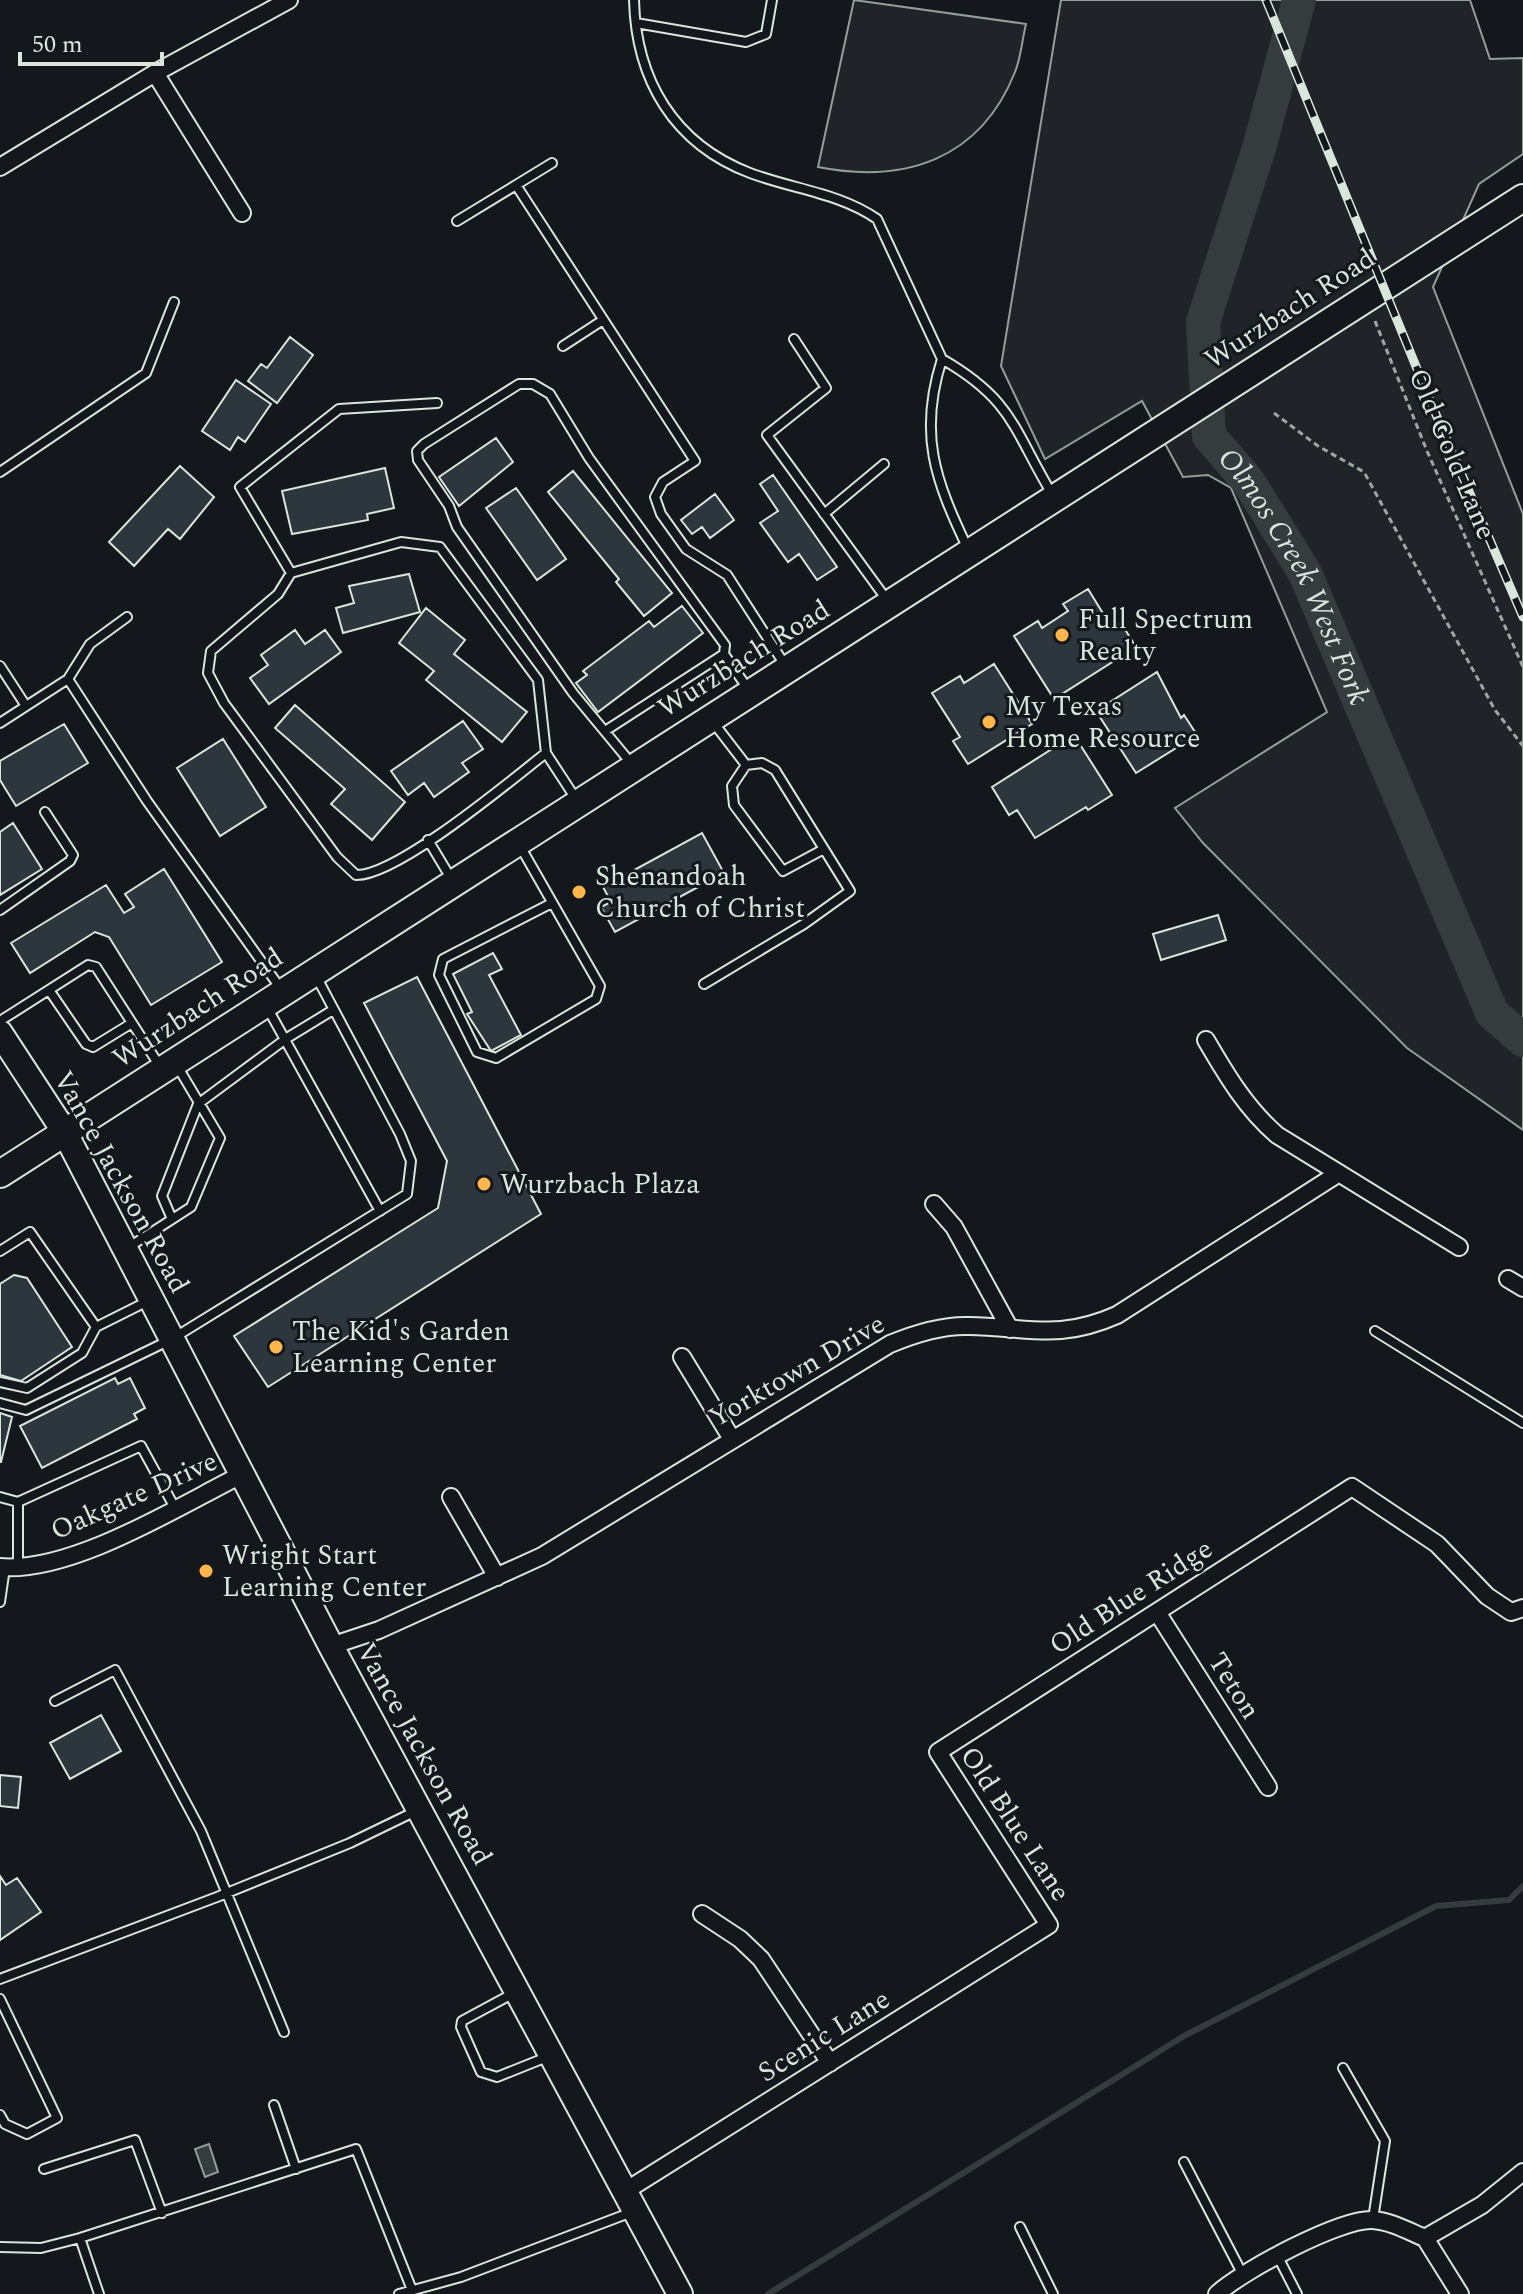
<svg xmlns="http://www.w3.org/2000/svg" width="1523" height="2294" viewBox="0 0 1523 2294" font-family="Spectral,serif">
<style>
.green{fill:#202428;stroke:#939e99;stroke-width:2}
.water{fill:#363b3e;stroke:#939e99;stroke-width:2}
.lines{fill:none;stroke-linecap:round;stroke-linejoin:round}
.stream{stroke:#363b3e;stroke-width:6}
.river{stroke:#363b3e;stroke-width:34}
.building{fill:#2c363c;stroke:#d8e6dc;stroke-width:2}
.lane-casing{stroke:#d8e6dc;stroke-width:12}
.street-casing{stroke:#d8e6dc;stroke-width:20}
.secondary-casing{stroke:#d8e6dc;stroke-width:28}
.primary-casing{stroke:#d8e6dc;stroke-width:30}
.path{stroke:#9da8a2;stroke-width:3;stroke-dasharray:6 4;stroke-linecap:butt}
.lane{stroke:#14181c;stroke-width:8}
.street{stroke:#14181c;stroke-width:16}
.secondary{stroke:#14181c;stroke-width:24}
.primary{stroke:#14181c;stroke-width:26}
.rail-casing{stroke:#d8e6dc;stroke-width:9}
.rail{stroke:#14181c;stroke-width:6;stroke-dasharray:18;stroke-linecap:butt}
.poi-dot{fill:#ffb74d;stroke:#14181c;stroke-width:3}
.labels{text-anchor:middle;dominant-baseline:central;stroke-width:6;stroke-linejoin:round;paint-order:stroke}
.street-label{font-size:28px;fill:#d8e6dc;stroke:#14181c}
.poi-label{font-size:28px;fill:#d8e6dc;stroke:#14181c;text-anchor:start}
.water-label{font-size:30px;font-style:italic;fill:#d8e6dc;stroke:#14181c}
</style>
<rect width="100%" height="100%" fill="#14181c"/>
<!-- green -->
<path class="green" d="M854,0L1026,24C1022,40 1021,58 1015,72C980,160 904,184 818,167Z
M1061,0H1470L1490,59L1523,58V154L1479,184L1433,287L1523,514V1130L1407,1048L1203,843L1175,808L1327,712L1231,488L1208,475L1183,477L1142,401L1045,459L1001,366Z"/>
<!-- water -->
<path class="water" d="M209,2144L218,2172L205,2177L195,2149Z"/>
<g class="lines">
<!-- stream -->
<path class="stream" d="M768,2294L1184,2036L1436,1906L1509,1900L1523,1886"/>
<!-- river -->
<path class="river" id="s1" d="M1299,0L1259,148L1203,322L1209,436L1248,481L1305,573L1492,1013L1523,1040"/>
</g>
<!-- building -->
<path class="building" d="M290,337L313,355L277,403L248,381L261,364L267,368Z
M236,380L271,404L245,442L238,437L230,450L202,431Z
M496,438L513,462L459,506L439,477Z
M180,466L214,497L180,539L168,529L134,566L109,542Z
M385,468L394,508L367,514L368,520L292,534L282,491Z
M573,471L672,593L644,616L616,582L619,579L548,492Z
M773,475L837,567L817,580L799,554L788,562L760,523L778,511L760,484Z
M516,488L566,559L537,580L486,508Z
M715,494L734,520L710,538L702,527L692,534L681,520Z
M409,574L420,612L343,633L336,608L354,603L349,586Z
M1088,589L1112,628L1121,623L1136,647L1054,699L1014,636L1038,621L1042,628L1068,611L1063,604Z
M682,606L703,633L598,712L576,683L587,675L583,671L649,621L654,627Z
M426,608L465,640L454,654L527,712L502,742L426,680L434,671L399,643Z
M295,630L305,644L325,630L341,652L269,704L250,678L268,665L261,655Z
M994,664L1032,724L968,764L953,741L960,737L932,693L960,676L964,683Z
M1157,672L1181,718L1184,715L1197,735L1136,773L1096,711Z
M295,705L405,802L372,840L331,804L345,789L275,728Z
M463,721L483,749L462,763L469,772L434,797L424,783L408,795L391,771Z
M64,724L88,763L16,806L0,780V761Z
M1074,735L1112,795L1088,810L1086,807L1035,838L1017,810L1009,815L992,787Z
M223,739L266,807L220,836L177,768Z
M13,823L42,869L0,895V832Z
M702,833L724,873L615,932L601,907L611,902L603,887Z
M164,869L222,962L151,1005L109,937L95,932L30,973L11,943L106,885L124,913L134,907L125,894Z
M1218,915L1226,940L1161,960L1153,934Z
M493,953L502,969L489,975L521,1035L491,1051L467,1014L472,1012L453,974Z
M417,977L541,1214L268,1387L234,1336L438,1208L447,1161L364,1003Z
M14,1275L27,1278L72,1347L21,1381L0,1375V1284Z
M115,1378L118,1384L130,1378L145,1408L134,1414L137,1419L42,1468L20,1426Z
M0,1413L12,1417L1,1462H0Z
M101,1715L121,1751L70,1779L50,1743Z
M0,1775L21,1777L18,1808L0,1806Z
M0,1876L6,1885L17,1878L41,1912L0,1940Z"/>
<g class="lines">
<defs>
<path id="lane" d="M634,0C636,80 674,144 750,173C792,189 840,193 877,219L942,359
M636,23L746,42L766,34L772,0
M516,185L552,163
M457,221L516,185L695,461L663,482L655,497L661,514L686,549L727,575L785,665
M794,339L826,388L767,435L887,600
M563,346L603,320
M437,403L339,409L240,487L291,573L401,542L440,547L538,680L546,753L576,799
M0,472L146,373L174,302
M824,514L884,464
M968,549C935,480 918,434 942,359C1013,400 1013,429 1052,494
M291,573L278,594L211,651L208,673L224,703L337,857L356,875C397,876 510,781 546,753
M0,666L26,706
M68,679L147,801L281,989
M0,723L68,679L90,644L127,617
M605,731L724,654
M631,763L573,693L457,527L449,506L418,460L417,451L424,444L519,384H533L550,394L589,458L725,645L724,654L748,689
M746,765L732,786L734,805L783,871L824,849
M428,840L452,880
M520,846L600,986L596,999L496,1058L477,1052L439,975L443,959L552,903
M0,910L70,861L73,855L45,812
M704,984L804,924L850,891L775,770L762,763L746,765L713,722
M49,990L86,1044L93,1047L132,1023
M268,1009L380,1211
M0,1021L88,965L96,967L161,1068
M172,1219L162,1196L198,1104L287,1038L333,1010
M129,1247L191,1207L220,1138L176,1064
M0,1251L30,1232L96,1327L150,1300
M1375,1331L1523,1423
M0,1382L27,1388L82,1353L96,1327
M0,1403L26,1410L172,1339L407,1194L411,1161L400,1134L316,976
M0,1497L18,1502L141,1446L175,1508
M18,1566V1502
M0,1602L5,1568
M55,1701L115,1670L201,1831L284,2032
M0,1979L217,1897L350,1843L418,1810
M514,1993L462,2021L461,2027L481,2072L497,2077L547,2057
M0,1999L57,2118L27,2134L5,2124L0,2115
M1343,2068L1385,2141L1373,2219
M274,2105L296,2169
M1184,2162L1243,2275
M44,2169L135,2140L162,2213
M1020,2227L1053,2294
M80,2238L356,2149L412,2290
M0,2247L41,2248L80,2238L99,2294
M1278,2257L1297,2294
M399,2294L461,2277L632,2212"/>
<path id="street" d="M155,73L242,213
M0,167L155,73L289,0
M1206,1040C1227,1076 1246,1108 1277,1135L1459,1247
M934,1204L954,1227L1010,1329
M1508,1279L1523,1288
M682,1357L732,1439
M451,1497L497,1577
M0,1567C72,1573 177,1507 241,1475
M1157,1612L1268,1787
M331,1646L379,1630L542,1556L890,1344C914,1334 943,1325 969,1326C1028,1327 1058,1341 1117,1315L1339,1173
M702,1914L740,1939L761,1959L830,2063
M627,2190L1049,1925L938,1752L1352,1487L1437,1544L1487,1596L1511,1612L1523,1608
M1425,2238L1482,2205L1523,2172
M1425,2238L1460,2294
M1217,2294C1242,2271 1339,2219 1372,2220C1391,2221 1408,2231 1425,2238"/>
<path id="secondary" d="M0,1033L64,1131L331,1646L680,2294"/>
<path id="primary" d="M0,1174L1523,198"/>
</defs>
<!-- lane casing -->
<use href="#lane" class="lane-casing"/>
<!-- street casing -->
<use href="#street" class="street-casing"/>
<!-- secondary casing -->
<use href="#secondary" class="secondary-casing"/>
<!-- primary casing -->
<use href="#primary" class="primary-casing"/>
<!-- path -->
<path class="path" d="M1375,321L1427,451L1523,667
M1274,413L1318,446L1364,472L1495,710L1523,746"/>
<!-- lane -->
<use href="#lane" class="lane"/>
<!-- street -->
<use href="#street" class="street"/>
<!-- secondary -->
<use href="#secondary" class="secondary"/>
<!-- primary -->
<use href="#primary" class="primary"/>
<defs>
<path id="rail" d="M1266,0L1431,403L1523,617"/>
</defs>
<!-- rail casing -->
<use href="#rail" class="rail-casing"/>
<!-- rail -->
<use href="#rail" class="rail"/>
</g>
<!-- markers -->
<g class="poi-dot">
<circle cx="1062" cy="635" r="8"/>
<circle cx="989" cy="722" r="8"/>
<circle cx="579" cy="892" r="8"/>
<circle cx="484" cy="1184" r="8"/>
<circle cx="276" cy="1347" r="8"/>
<circle cx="206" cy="1571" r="8"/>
</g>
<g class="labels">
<!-- street labels -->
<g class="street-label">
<text transform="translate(1290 309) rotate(-33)">Wurzbach Road</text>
<text transform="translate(1452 454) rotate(67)">Old Gold Lane</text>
<text transform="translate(744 659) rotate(-32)">Wurzbach Road</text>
<text transform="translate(198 1008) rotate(-33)">Wurzbach Road</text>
<text transform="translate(121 1182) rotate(61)">Vance Jackson Road</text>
<text transform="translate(797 1371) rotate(-30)">Yorktown Drive</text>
<text transform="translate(134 1496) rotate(-24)">Oakgate Drive</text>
<text transform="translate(1131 1597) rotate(-33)">Old Blue Ridge</text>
<text transform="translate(1234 1686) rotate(58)">Teton</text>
<text transform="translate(424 1754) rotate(61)">Vance Jackson Road</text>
<text transform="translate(1015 1824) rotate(57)">Old Blue Lane</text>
<text transform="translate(824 2036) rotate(-32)">Scenic Lane</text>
</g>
<!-- poi labels -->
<g class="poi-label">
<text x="1078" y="619">Full Spectrum<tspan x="1078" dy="32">Realty</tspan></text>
<text x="1005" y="706">My Texas<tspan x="1005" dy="32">Home Resource</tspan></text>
<text x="595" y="876">Shenandoah<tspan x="595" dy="32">Church of Christ</tspan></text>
<text x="500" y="1184">Wurzbach Plaza</text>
<text x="292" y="1331">The Kid's Garden<tspan x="292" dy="32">Learning Center</tspan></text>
<text x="222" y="1555">Wright Start<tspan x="222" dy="32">Learning Center</tspan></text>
</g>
<!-- water labels -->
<g class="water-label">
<text stroke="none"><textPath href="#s1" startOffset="616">Olmos Creek West Fork</textPath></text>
</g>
</g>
<!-- scale -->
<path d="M20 52v12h142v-12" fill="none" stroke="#d8e6dc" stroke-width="4"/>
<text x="32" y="52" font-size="24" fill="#d8e6dc" stroke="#14181c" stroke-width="6" paint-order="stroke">50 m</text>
</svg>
